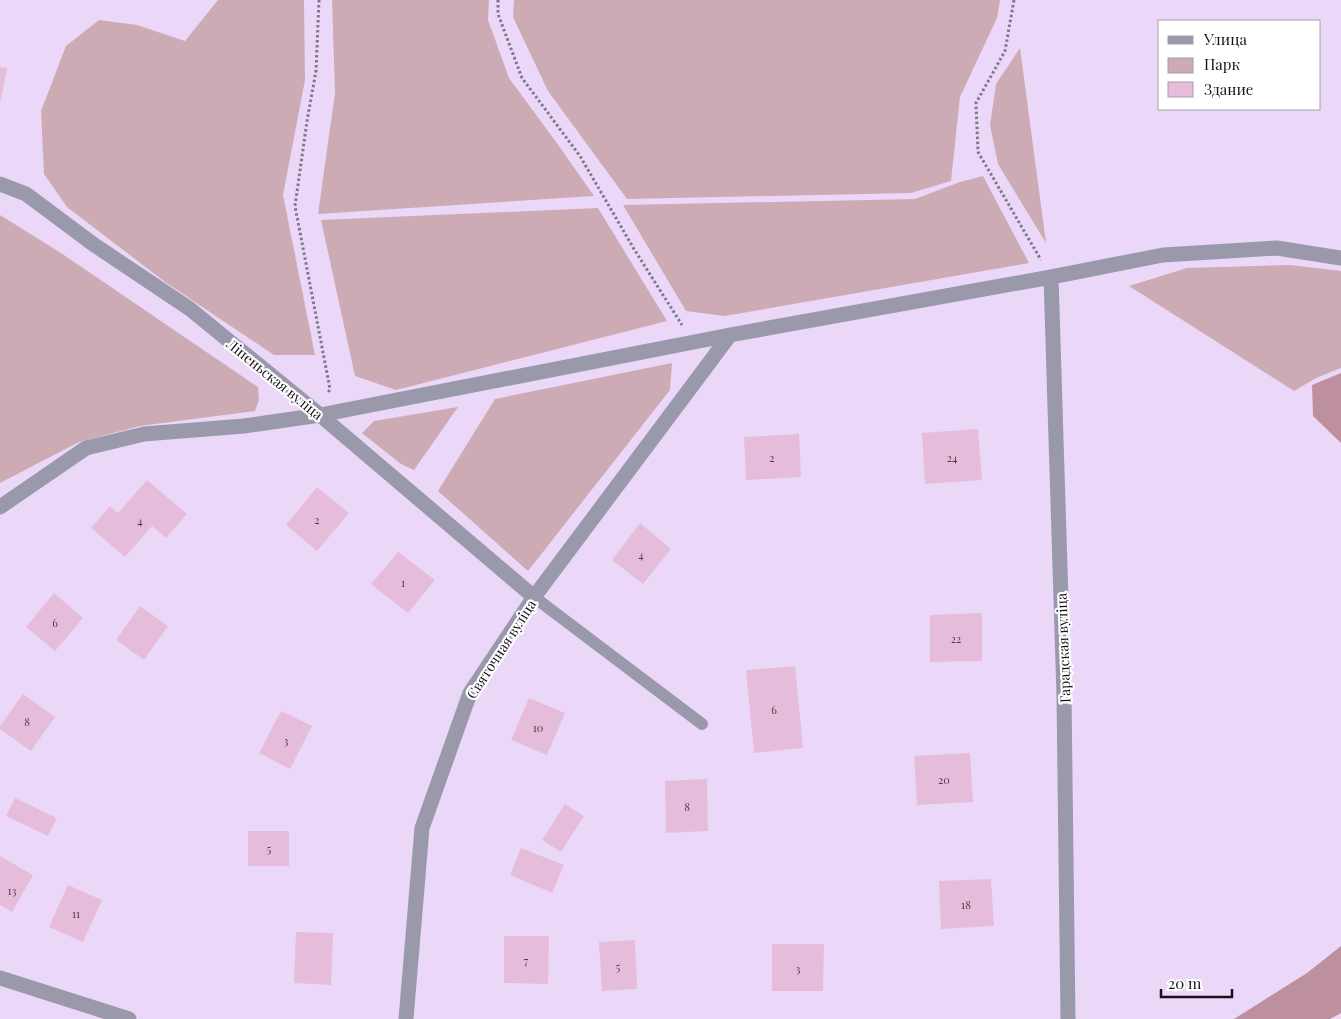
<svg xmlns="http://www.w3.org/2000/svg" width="1341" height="1019" viewBox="0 0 1341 1019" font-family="'Playfair Display',serif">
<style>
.green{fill:#cdabb4}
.forest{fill:#be8f9d}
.building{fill:#e5bdda}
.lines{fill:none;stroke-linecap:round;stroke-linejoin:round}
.path{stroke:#82758a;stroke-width:3;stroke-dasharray:2.5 2.5;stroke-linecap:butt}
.lane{stroke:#9a99ac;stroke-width:12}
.street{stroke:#9a99ac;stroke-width:15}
.labels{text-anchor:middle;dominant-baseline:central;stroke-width:4.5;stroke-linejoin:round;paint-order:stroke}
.number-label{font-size:11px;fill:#4b3c4c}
.street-label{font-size:14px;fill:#18111c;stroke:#fff}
</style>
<rect width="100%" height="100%" fill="#ebd8f8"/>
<!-- green -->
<path class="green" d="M218,0H304L305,80L283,195L315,355H274L165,282L67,207L44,174L41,111L66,46L99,20L137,25L185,41Z
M332,0H489L488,20L509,78L559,146L594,196L318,214L335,93Z
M514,0H1000L997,18L960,97L951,181L911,193L627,199L548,91L513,17Z
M1020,48L1046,243L998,164L990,125L996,84Z
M983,176L1029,263L725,316L686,311L623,205L915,199L960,182Z
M598,208L667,321L396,390L355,376L321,220Z
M0,215L61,253L258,387L259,400L255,411L140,426L79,442L0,483Z
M1290,265L1341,271V368L1316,378L1294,391L1129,286L1187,268Z
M672,363L670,390L528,571L438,491L495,399Z
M458,407L414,470L401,464L362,433L374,421Z"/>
<!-- forest -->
<path class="forest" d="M1341,373V443L1313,416L1312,385Z
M1341,946V1013L1330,1019H1234L1307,973Z"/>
<!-- building -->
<path class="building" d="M0,67L7,68L1,100H0Z
M978,429L982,480L925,484L922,433Z
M799,434L801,477L746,480L744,437Z
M147,480L187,514L166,538L152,526L125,557L91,528L110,506L118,513Z
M317,487L349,513L317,551L286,525Z
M640,523L671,549L643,584L612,560Z
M398,552L435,580L408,613L371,584Z
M54,593L83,618L55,651L26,627Z
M140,606L168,626L144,660L116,640Z
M982,613V661L930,662V615Z
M795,666L803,748L754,753L746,670Z
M23,694L55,717L31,751L0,729V726Z
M529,698L565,713L547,755L511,740Z
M281,711L312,726L290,769L259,753Z
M970,753L973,802L917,805L914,756Z
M707,779L708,831L666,833L665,781Z
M15,798L57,818L48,836L6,816Z
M565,804L584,816L561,852L542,840Z
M248,831H289V866H248Z
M521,848L564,865L552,893L510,875Z
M0,856L33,875L12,912L0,905Z
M991,879L994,926L941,929L939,881Z
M68,885L102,900L83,942L49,927Z
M296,932L333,933L331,985L294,983Z
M504,936H549L548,984L504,983Z
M635,940L637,989L602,991L599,942Z
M772,944H824L823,991H772Z"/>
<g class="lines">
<!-- path -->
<path class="path" d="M319,0L316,71L307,121L295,206L330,389L328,393
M498,0V14L522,78L580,156L634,249L682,325
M1014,0L1005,51L976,103L978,152L1041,260"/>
<!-- lane -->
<path class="lane" d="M534,597L702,724"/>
<!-- street -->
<path class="street" d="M0,184L26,194L93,244L190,309L320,415L534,597
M1051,277L1064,696L1068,1019
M0,507L86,448L144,434L244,426L320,415L730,335L1051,277L1163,255L1277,248L1341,258
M0,978L129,1019
M406,1019L422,828L470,693L534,597L730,335"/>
</g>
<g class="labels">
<!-- number labels -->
<g class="number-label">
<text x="772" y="457">2</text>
<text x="952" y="457">24</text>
<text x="317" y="519">2</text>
<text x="140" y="520">4</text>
<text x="641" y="554">4</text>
<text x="403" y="582">1</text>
<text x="55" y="622">6</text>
<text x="956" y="638">22</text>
<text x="774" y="709">6</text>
<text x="27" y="721">8</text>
<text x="538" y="727">10</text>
<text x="286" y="740">3</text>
<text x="944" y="779">20</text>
<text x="687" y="806">8</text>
<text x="269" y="848">5</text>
<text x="12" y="890">13</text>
<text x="966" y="904">18</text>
<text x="76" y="913">11</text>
<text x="526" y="960">7</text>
<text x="618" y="966">5</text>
<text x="798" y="968">3</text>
</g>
<!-- street labels -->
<g class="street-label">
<text transform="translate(275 379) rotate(39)">Ліпеньская вуліца</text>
<text transform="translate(1063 648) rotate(-92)">Гарадская вуліца</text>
<text transform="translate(501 649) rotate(-57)">Святочная вуліца</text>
</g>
</g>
<!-- legend -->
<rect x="1158" y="20" width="162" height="90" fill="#ffffff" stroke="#a3a0a4"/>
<rect x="1168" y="36" width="25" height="8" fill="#9a99ac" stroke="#a3a0a4"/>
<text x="1204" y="45" font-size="15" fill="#18111c">Улица</text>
<rect x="1168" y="58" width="25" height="15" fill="#cdabb4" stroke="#a3a0a4"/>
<text x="1204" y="70" font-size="15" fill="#18111c">Парк</text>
<rect x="1168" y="82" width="25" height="15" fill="#e5bdda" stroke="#a3a0a4"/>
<text x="1204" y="95" font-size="15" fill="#18111c">Здание</text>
<!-- scale -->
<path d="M1161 989v8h71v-8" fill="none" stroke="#18111c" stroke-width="2.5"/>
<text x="1168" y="989" font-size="15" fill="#18111c" stroke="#ffffff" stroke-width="4" paint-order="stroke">20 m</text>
</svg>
